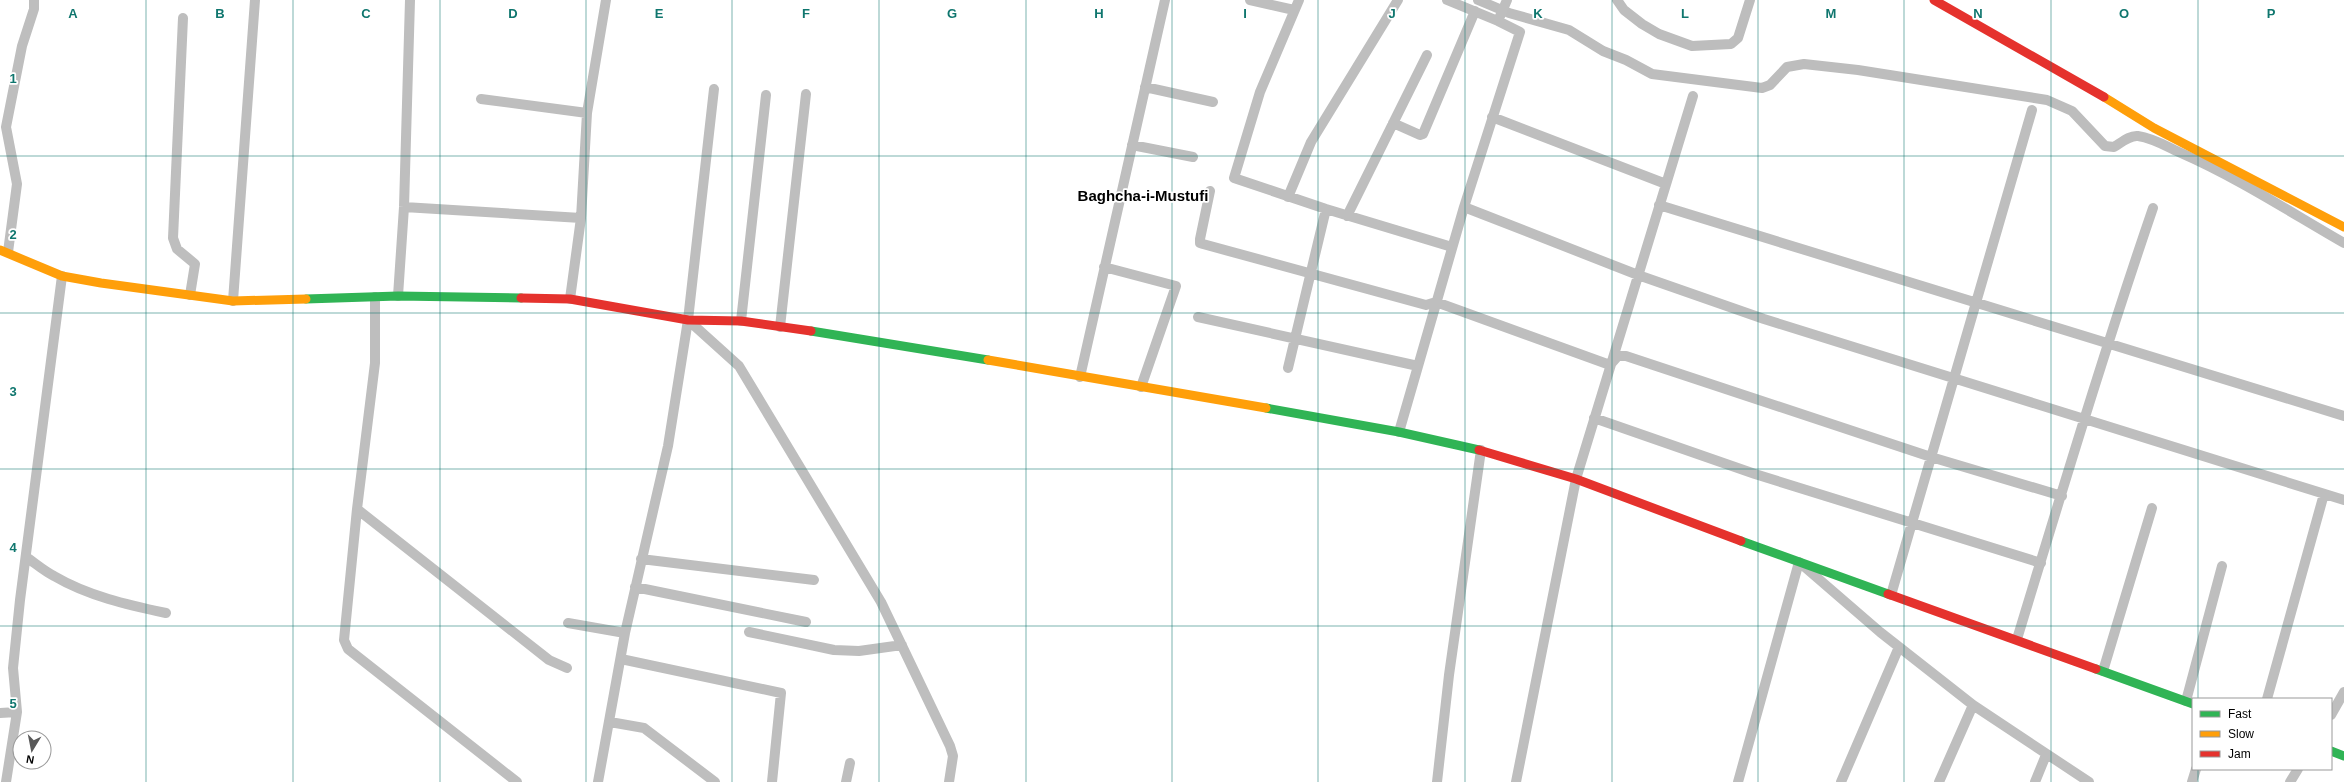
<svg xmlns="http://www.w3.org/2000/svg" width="2344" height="782" viewBox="0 0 2344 782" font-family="Arial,sans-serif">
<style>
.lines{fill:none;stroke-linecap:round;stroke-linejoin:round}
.canal{stroke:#bdbdbd;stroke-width:10}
.street{stroke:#bebebe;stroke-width:10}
.fast{stroke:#30b455;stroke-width:9}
.slow{stroke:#ff9f0a;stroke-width:9}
.jam{stroke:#e5322d;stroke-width:9}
.grid{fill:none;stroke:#0f766e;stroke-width:1;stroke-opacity:0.55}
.labels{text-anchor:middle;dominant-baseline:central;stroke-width:3.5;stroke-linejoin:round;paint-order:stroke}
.neighbourhood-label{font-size:15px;font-weight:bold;fill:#000;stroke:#fff}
.grid-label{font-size:13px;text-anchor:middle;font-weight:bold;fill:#0f766e;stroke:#fff;stroke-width:3.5;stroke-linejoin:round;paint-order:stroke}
</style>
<rect width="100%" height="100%" fill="#fff"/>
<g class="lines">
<!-- canal -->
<path class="canal" d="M1478,0L1509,13L1569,30L1603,51L1626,60L1652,74L1762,88L1770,85L1787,67L1804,64L1858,70L2047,100L2072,111L2105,146L2114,147C2121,143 2129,135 2138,136C2153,138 2168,147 2181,153C2238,178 2290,212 2344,243
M1617,0L1624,10L1642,24L1659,34L1692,46L1731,44L1738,38L1750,0"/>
<!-- street -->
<path class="street" d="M1250,0L1294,10
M1299,0L1260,92L1234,178L1326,209L1452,247
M183,18L173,238L177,249L195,264L190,295
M1498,21L1507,0
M1145,87L1213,102
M481,99L587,113
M1492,117L1666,184
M1393,123L1420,135L1423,134L1475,11
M1132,145L1193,157
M1210,191L1200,239V243L1203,244L1426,305L1436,302L1610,365L1618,356H1626L1931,457L2062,496
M1288,197L1311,142L1398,0
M1659,205C1887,276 2116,344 2344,416
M404,207L581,218
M1464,207L1638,275L1764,319L2344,500
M1347,216L1427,55
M8,252L17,184L6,127L22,46L34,9V0
M1104,267L1176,286L1141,387
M398,296L404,207L410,0
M375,297V363L357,509L344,640L348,649L517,782
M570,299L581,218L587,113L606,0
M233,301L255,0
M1198,317L1418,366
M688,320L739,366L881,602L950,746L953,756L949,782
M741,321L766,95
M780,327L806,94
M1288,368L1326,209
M1080,377L1165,0
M1594,418L1755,474L2041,563
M1399,432L1464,207L1520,32L1498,21L1447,0
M357,509L549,660L567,668
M26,557C35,563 44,571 54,576C88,596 128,605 166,613
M641,559L814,580
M635,587L806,622
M1891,595L2032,110
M568,623L625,633
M749,632L834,650L859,651L902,645
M2017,639C2061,495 2104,351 2153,208
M621,659L781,693L772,782
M2103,671L2152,508
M2267,699L2324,494
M2186,701L2222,566
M0,713L17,712
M2331,715L2344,692
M610,722L644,728L715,782
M6,782L17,712L13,668L20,600L62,276
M598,782L625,633L668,446L688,320L714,89
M846,782L850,763
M1437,782L1449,675L1481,450
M1516,782L1576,479L1693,96
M1738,782L1799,562L1880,632L1973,705L2089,782
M1841,782L1899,647
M1939,782L1973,705
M2035,782L2046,755
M2192,782L2196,769
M2290,782L2298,769"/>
<!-- fast -->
<path class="fast" d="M306,299L398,296L521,298
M811,331L988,360
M1266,408L1399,432L1479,450
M1741,541L1888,594
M2096,669L2193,704
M2331,751L2344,756"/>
<!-- slow -->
<path class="slow" d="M2104,97L2154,128L2344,227
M0,250L62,276L101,283L233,301L306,299
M988,360L1266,408"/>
<!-- jam -->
<path class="jam" d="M1934,0L2104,97
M521,298L570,299L688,320L741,321L811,331
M1479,450L1576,479L1741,541
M1888,594L2096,669"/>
</g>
<!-- grid -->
<path class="grid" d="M146,0V782M293,0V782M440,0V782M586,0V782M732,0V782M879,0V782M1026,0V782M1172,0V782M1318,0V782M1465,0V782M1612,0V782M1758,0V782M1904,0V782M2051,0V782M2198,0V699M0,156H2344M0,313H2344M0,469H2344M0,626H2344M2198,769V782"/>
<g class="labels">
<!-- neighbourhood labels -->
<g class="neighbourhood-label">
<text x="1143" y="195">Baghcha-i-Mustufi</text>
</g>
</g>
<g class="grid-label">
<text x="73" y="18">A</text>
<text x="220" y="18">B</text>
<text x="366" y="18">C</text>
<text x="513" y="18">D</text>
<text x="659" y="18">E</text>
<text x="806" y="18">F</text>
<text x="952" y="18">G</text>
<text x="1099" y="18">H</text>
<text x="1245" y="18">I</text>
<text x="1392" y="18">J</text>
<text x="1538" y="18">K</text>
<text x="1685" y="18">L</text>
<text x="1831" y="18">M</text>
<text x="1978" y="18">N</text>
<text x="2124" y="18">O</text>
<text x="2271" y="18">P</text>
<text x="13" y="83">1</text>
<text x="13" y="239">2</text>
<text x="13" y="396">3</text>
<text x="13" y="552">4</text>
<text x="13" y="708">5</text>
</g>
<!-- legend -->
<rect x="2192" y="698" width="140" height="72" fill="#ffffff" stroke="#999999"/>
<rect x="2200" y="711" width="20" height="6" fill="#30b455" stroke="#999999"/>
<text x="2228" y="718" font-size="12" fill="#000000">Fast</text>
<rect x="2200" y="731" width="20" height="6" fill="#ff9f0a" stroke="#999999"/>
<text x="2228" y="738" font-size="12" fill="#000000">Slow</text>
<rect x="2200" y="751" width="20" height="6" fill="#e5322d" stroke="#999999"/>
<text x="2228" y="758" font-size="12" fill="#000000">Jam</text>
<!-- north arrow -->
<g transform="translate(32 750) rotate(190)"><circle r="19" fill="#ffffff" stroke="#999999"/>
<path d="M0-3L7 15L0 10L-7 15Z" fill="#595959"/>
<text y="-6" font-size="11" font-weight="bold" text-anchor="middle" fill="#000000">N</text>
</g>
</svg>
